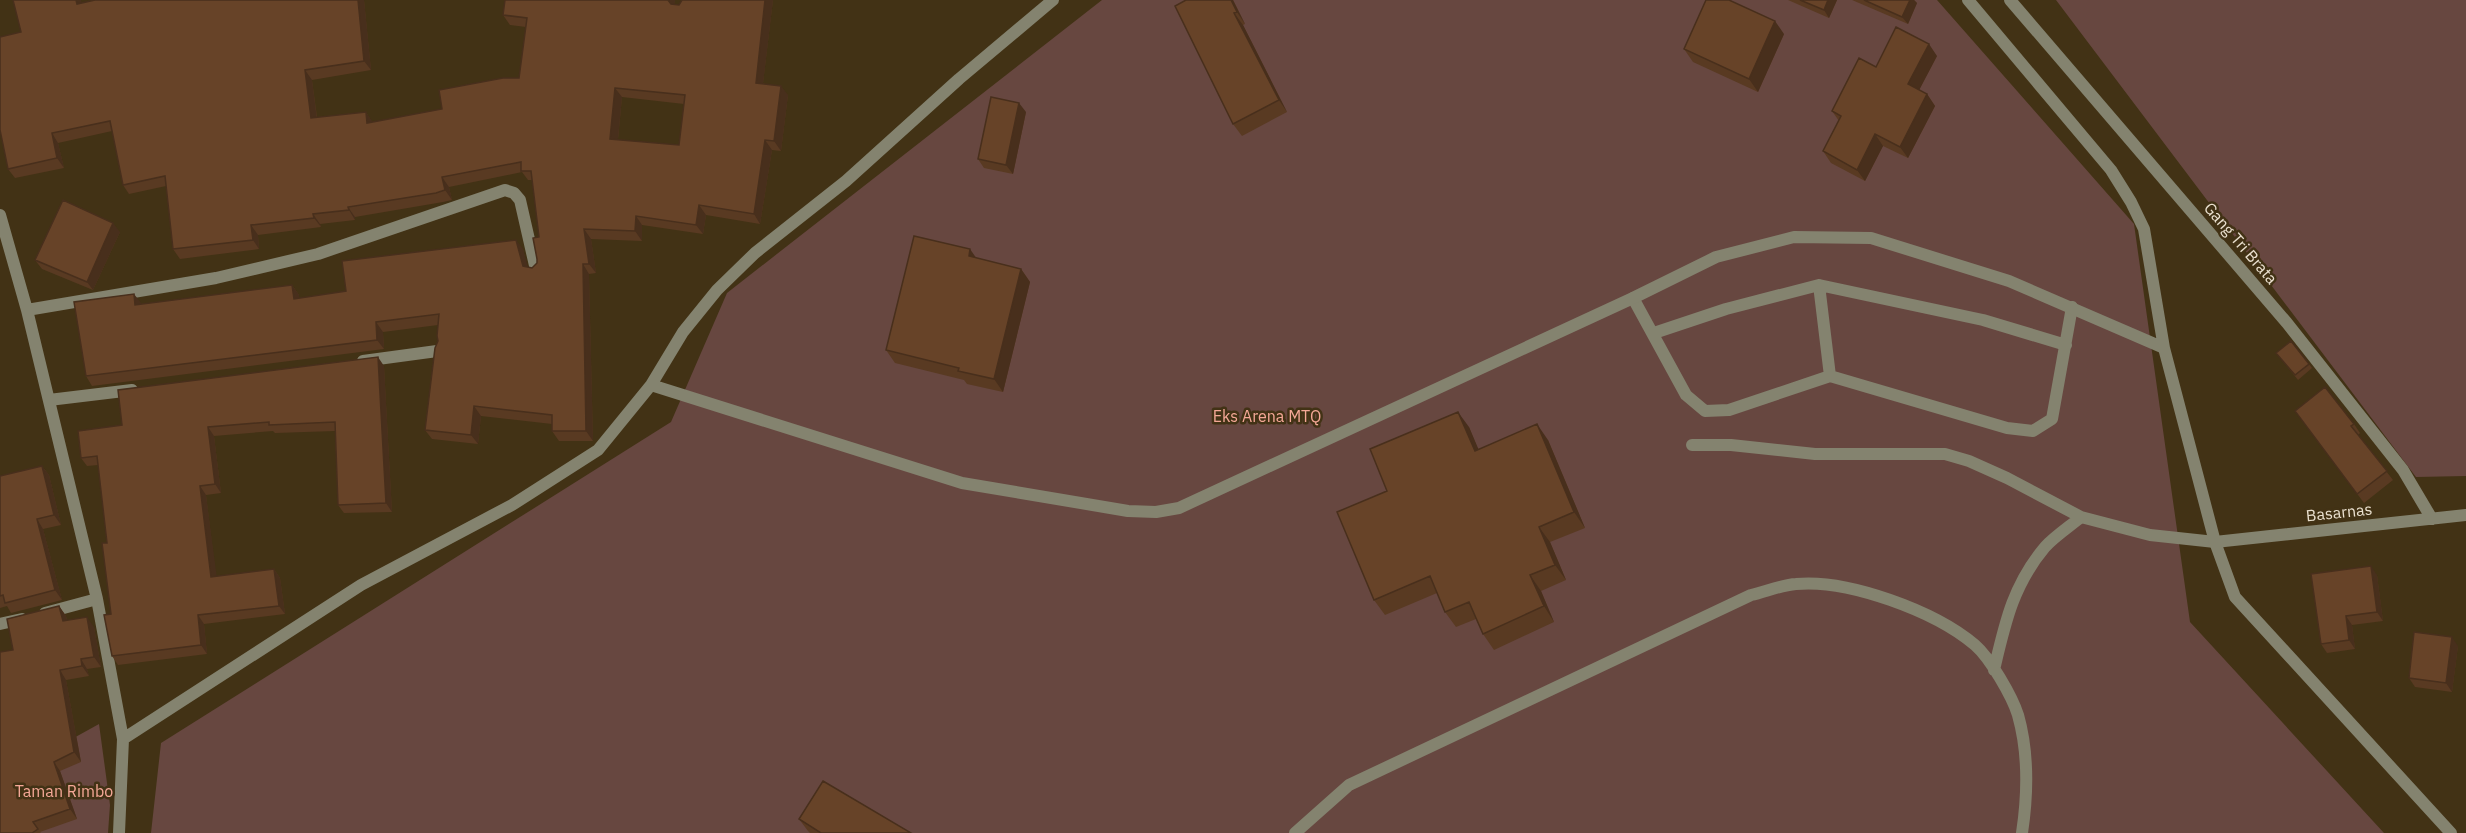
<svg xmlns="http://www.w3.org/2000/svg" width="2466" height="833" viewBox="0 0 2466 833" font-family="'IBM Plex Sans',sans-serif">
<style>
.green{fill:#674740}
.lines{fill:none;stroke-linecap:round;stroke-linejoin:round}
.lane{stroke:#84836f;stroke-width:12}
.street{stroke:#84836f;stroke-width:12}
.wall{fill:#593a22;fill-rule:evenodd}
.shaded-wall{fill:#482f1c}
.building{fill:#674328;stroke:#482f1c;stroke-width:1.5;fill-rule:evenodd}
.labels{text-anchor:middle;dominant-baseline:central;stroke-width:5;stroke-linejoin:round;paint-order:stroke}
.street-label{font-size:16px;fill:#eae0cf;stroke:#423215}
.park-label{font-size:16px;fill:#f5a897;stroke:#423215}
</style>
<rect width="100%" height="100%" fill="#423215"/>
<!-- green -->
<path class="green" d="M1102,0H1937L2134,224L2190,622L2384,833H151L161,743L671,422L727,293Z
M2056,0H2466V476L2416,477Z
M99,724L110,805L108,833H0V781L14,771Z"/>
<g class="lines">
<!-- lane -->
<path class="lane" d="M1819,285L1830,376
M1633,298L1686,395L1705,411L1729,410L1830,376L2007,428L2033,431L2052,419L2072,307
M1654,333L1726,309L1819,285L1983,320L2066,345
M1692,445H1731L1815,454H1945L1969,461L2007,478L2081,517L2150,535L2215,542
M1994,670C2005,623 2013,585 2045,547C2055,536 2069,527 2081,517
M1295,833L1349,785L1751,595C1765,592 1781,585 1796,584C1848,579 1935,611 1975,645C1990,658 2012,696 2018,715C2029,754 2028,793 2022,833"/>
<!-- street -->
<path class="street" d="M1968,0L2111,170L2131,202L2144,229L2164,348L2215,542L2235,597L2451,833
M2010,0L2287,323L2403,470L2432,519
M0,215L27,310L97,599L123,739L119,833
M27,310L216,278L318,254L505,190L514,193L520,200L536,270
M363,361L437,351
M651,385L962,483L1128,511L1156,512L1179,508L1633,298L1716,257L1794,237L1871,238L2009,281L2164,348
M49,400L132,390
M2215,542L2466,515
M45,613L97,599
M0,624L22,619
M123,739L361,585L512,505L598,450L651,385L683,332L717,290L755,253L846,181L959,79L1053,0"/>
</g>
<!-- wall -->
<path class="wall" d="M364,0L371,70L312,80L317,117L366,112L372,122L442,109L519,78L526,27L510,25L503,15L505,0H675L674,4L679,5L682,0H773L763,83L788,95L781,151L772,150L760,224L706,215L703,234L642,225V241L591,239L596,273L589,274L593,441H559L552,431V424L481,416L478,444L432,439L425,430L438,341V325L383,332L384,349L92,386L86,376L141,304L292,285L299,295V298L346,291L523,249L527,267L532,268L537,263L539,237L532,180H528L522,172L449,187L452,200L443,202L355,217V220L320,224L321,227L258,235L259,249L180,259L173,249L166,186L129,194L123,185L112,131L58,143L64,168L15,178L8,169L21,32L81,3ZM622,97L684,104L679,145L618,140Z
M1233,0L1245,24L1243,25L1287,112L1242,136L1233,124Z
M1788,0H1837L1829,18Z
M1852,0H1914L1917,3L1908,24Z
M1784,34L1758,92L1693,62L1684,49Z
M1937,56L1919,90L1927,94L1935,106L1908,158L1883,146L1865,181L1831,163L1823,151L1839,121L1832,111L1876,67Z
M1026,112L1013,174L984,168L978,159Z
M120,232L93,290L42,269L35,260Z
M977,258L1021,269L1030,282L1003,392L967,384L964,380L895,363L886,350Z
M2291,341L2312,368L2298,380L2276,353Z
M384,366L392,512L344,513L338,505L335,431L275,433L273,431L214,436L221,493L206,495L216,576L274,569L280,578L285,614L204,624L207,654L118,665L112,656L107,543L98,465L87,466L81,458L122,425Z
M2302,420L2354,424L2360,433L2358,435L2393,480L2364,503Z
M1469,427L1478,449L1548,440L1585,528L1550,542L1566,580L1541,591L1554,622L1494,650L1483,634L1476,619L1456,627L1445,612L1437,593L1385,615L1374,600L1387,491Z
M42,466L49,475L61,525L43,529L62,600L11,613L7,606L0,608V476Z
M2377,575L2383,621L2352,625L2355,649L2327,653L2321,644Z
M59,606L66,616L67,620L94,627L101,667L87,669L89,676L66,680L81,762L60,771L77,819L40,832L41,833H0L13,650Z
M2458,646L2452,692L2415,687L2409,678Z
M799,819L911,833H810L808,831Z"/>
<!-- shaded-wall -->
<path class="shaded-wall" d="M76,0H81L84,13L77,4Z
M358,0H364L371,70L364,61Z
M668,0H675L674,7L677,14Z
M765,0H773L762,92L756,83Z
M1231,0H1233L1245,24L1237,12Z
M1828,0H1837L1829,18L1824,10Z
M1910,0H1914L1917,3L1908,24L1902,17Z
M1234,13L1243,25L1287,112L1279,100Z
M1775,21L1784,34L1758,92L1749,79Z
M1929,44L1937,56L1916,96L1908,84Z
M305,70L312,80L318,128L311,118Z
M781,86L788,95L781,151L774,141Z
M615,88L622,97L617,149L610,139Z
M1927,94L1935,106L1908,158L1900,147Z
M1019,103L1026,112L1013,174L1006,165Z
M366,112L372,121L374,133L367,123Z
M52,133L58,143L64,168L57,158Z
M1875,134L1883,146L1865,181L1857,170Z
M765,140L772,150L760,224L754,214Z
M442,177L449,187L452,200L445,190Z
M699,205L706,215L703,234L696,225Z
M348,207L355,217V220L349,210Z
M313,214L320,224L321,227L314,218Z
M636,216L642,225V241L635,231Z
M113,223L120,232L93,290L87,282Z
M251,225L258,235L259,249L253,240Z
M584,229L591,239L596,273L589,264Z
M516,240L523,249L530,275L523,266Z
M970,249L979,262L969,256Z
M583,264L589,274L593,441L586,431Z
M1021,269L1030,282L1003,392L994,379Z
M292,285L299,295L300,308L294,299Z
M134,294L141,303L142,314L135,305Z
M376,322L383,332L384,349L377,340Z
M378,357L384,366L392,512L386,503Z
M474,406L481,416L478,444L471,435Z
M1458,412L1469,427L1486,467L1475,451Z
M1537,424L1548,440L1585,528L1574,512Z
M208,427L214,436L221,493L215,484Z
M42,466L49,475L61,525L54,515Z
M200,486L206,495L218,586L211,577Z
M37,519L43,529L62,600L55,590Z
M1539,527L1550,542L1566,580L1555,565Z
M2371,566L2377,575L2383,621L2377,612Z
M274,569L280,578L285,614L279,606Z
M1530,575L1541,591L1554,622L1544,606Z
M59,606L66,616L70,631L63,621Z
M198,615L204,624L207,654L201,645Z
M2346,616L2352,625L2355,649L2349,640Z
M87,617L94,627L101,667L94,657Z
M2452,637L2458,646L2452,692L2446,683Z
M81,659L87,669L89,676L82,666Z
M60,670L66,680L81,762L74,752Z
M54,762L60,771L77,819L70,809Z"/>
<!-- building -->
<path class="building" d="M13,0H76L77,4L95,0H358L364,61L305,70L311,118L366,112L367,123L442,109L439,90L503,78H519L527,18L503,15L505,0H668L671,4L679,5L682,0H765L756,83L781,86L774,141L765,140L754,214L699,205L696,225L636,216L635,231L584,229L589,264H583L586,431H552V415L474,406L471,435L425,430L435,348L438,341L437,336L439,314L376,322L377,340L86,376L74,302L134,294L135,305L292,285L294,299L346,291L342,261L516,240L523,266L532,268L537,263V259L533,238L539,237L531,171H521V162L442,177L445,190L436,193L348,207L349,210L313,214L314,218L251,225L253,240L173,249L165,176L123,185L110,121L52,133L57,158L8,169L0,130V37L21,32ZM615,88L685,95L679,145L610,139Z
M1186,0H1231L1237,12L1234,13L1279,100L1233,124L1175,6Z
M1706,0H1729L1775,21L1749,79L1684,49Z
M1800,0H1828L1824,10Z
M1864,0H1910L1902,17Z
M1896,27L1929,44L1908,84L1927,94L1900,147L1875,134L1857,170L1823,151L1841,116L1832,111L1859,58L1876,67Z
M991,97L1019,103L1006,165L978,159Z
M63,200L113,223L87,282L35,260Z
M914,236L970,249L969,256L1021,269L994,379L958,371L959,368L886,350Z
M2291,341L2309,364L2295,375L2276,353Z
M378,357L386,503L338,505L335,422L269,425V422L208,427L215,484L200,486L211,577L274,569L279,606L198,615L201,645L112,656L104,615L111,614L102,543H107L97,456L81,458L78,431L122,425L118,390Z
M2325,387L2354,424L2351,426L2387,471L2357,494L2295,411Z
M1458,412L1475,451L1537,424L1574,512L1539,527L1555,565L1530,575L1544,606L1483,634L1469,602L1445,612L1430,576L1374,600L1337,512L1387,491L1370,449Z
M42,466L54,515L37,519L55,590L5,603L3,595L0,596V476Z
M2371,566L2377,612L2346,616L2349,640L2321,644L2311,574Z
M59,606L63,621L87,617L94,657L81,659L82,666L60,670L74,752L54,762L70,809L33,822L38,829L32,833H0V652L13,650L7,619Z
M2414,632L2452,637L2446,683L2409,678Z
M823,781L911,833H821L799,819Z"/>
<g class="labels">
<!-- street labels -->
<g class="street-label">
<text transform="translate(2241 243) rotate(49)">Gang Tri Brata</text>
<text transform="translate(2339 512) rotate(-6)">Basarnas</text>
</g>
<!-- park labels -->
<g class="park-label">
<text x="1267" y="416">Eks Arena MTQ</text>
<text x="64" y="791">Taman Rimbo</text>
</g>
</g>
</svg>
